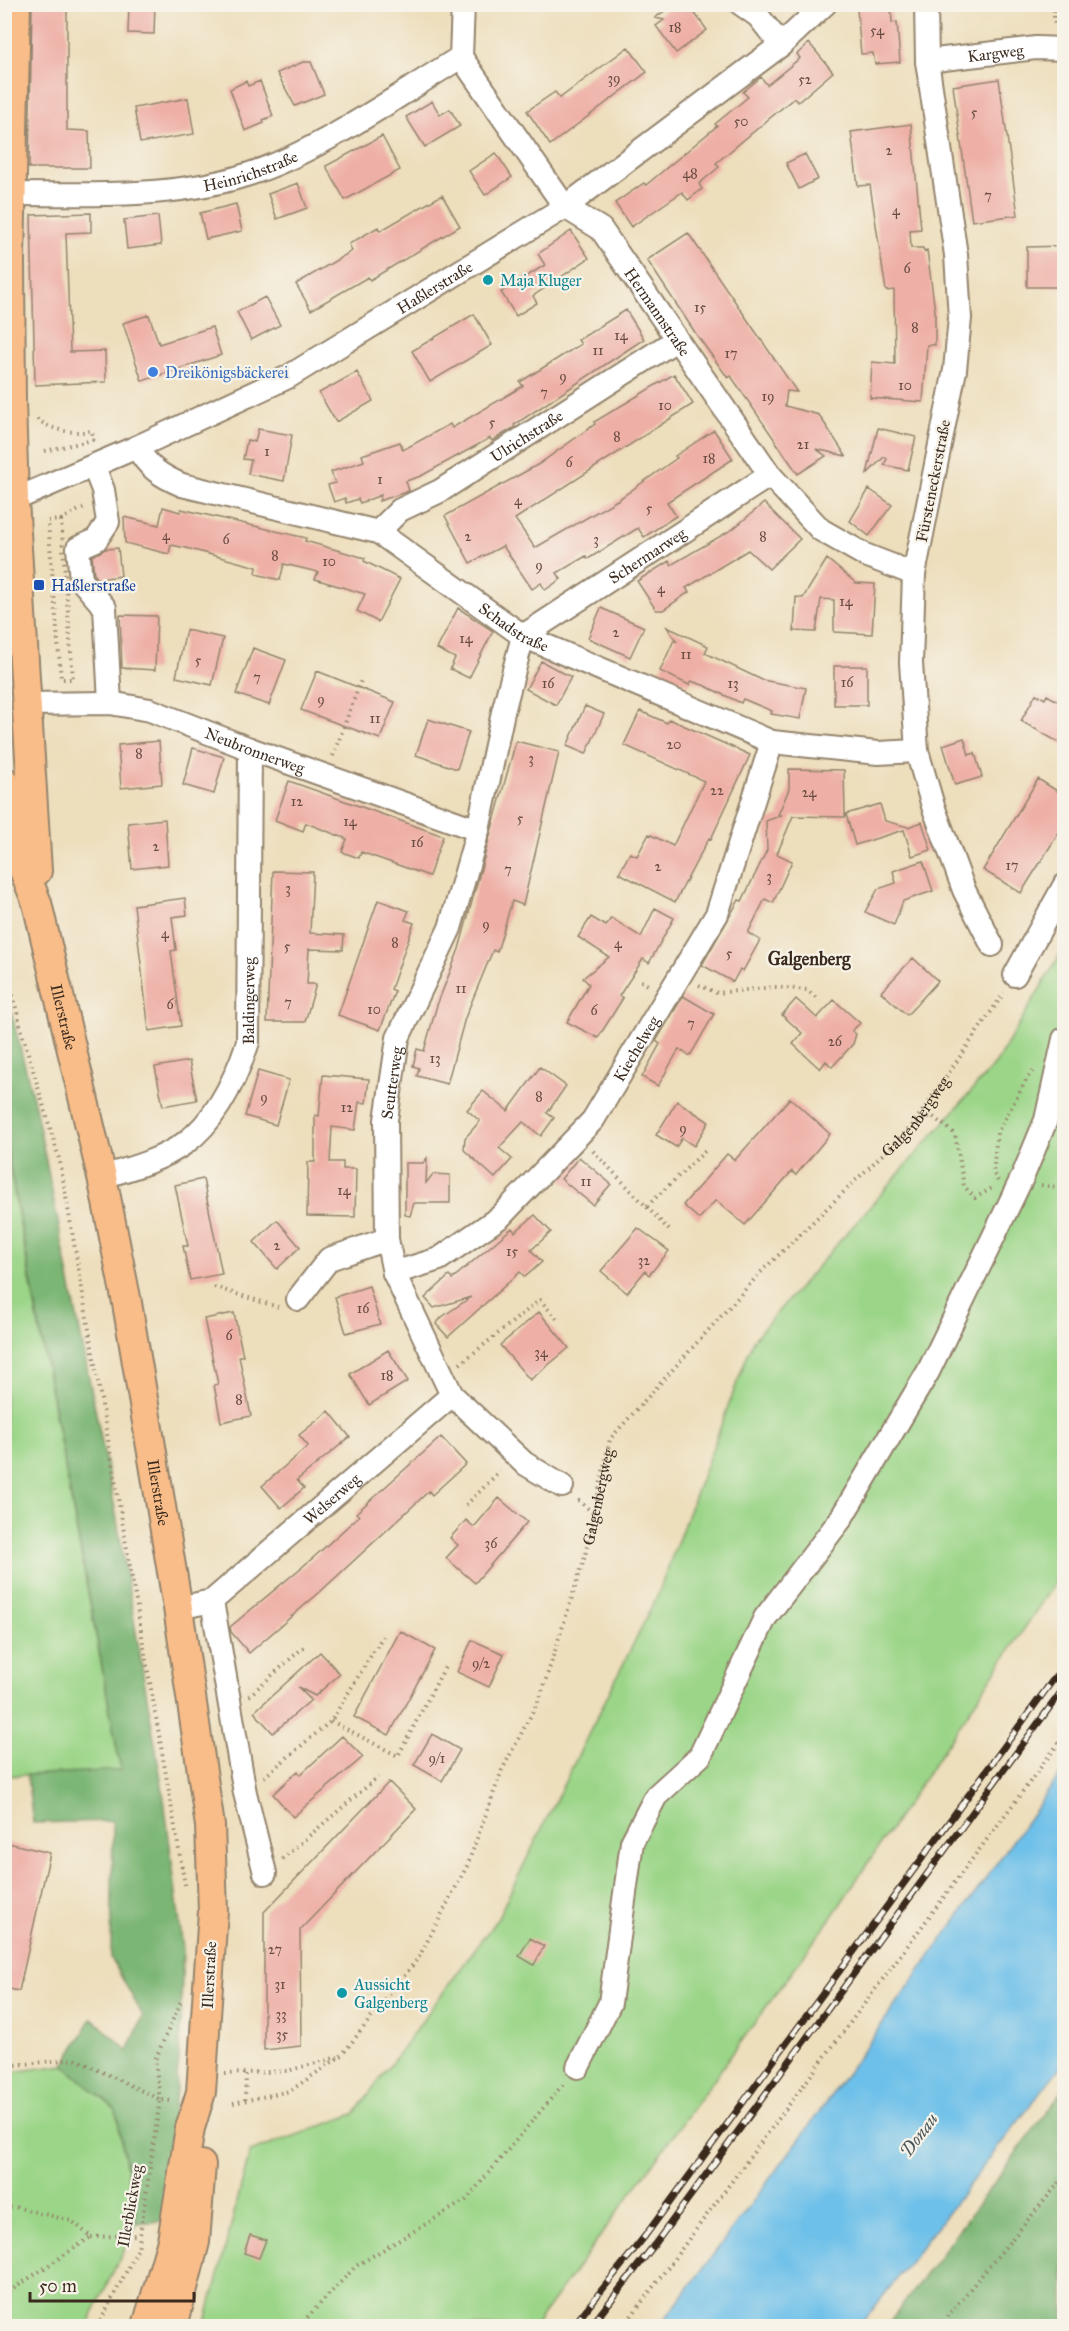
<svg xmlns="http://www.w3.org/2000/svg" width="1069" height="2331" viewBox="0 0 1069 2331" font-family="'IM FELL Great Primer',serif">
<style>
.green{fill:#9bd588;stroke:#6b8053;stroke-width:1.5}
.forest{fill:#7cb674;stroke:#5c7049;stroke-width:1.5}
.water{fill:#6dc0e9;stroke:#547584;stroke-width:1.5}
.building{fill:#eeafa6}
.lines{fill:none;stroke-linecap:round;stroke-linejoin:round}
.minor-casing{stroke:#94846d;stroke-width:26}
.major-casing{stroke:#94846d;stroke-width:32}
.path{stroke:#94846d;stroke-width:4;stroke-dasharray:1.5 4.5;stroke-linecap:butt}
.minor{stroke:#fff;stroke-width:22}
.major{stroke:#f8bd89;stroke-width:28}
.rail-casing{stroke:#3b2a1e;stroke-width:7}
.rail{stroke:#f7f3e8;stroke-width:4.5;stroke-dasharray:14;stroke-linecap:butt}
.culture-dot{fill:#0f9aa8;stroke:#f7f3e8;stroke-width:2}
.shop-dot{fill:#3f7fe0;stroke:#f7f3e8;stroke-width:2}
.transit-dot{fill:#1a4fb4;stroke:#f7f3e8;stroke-width:2}
.labels{text-anchor:middle;dominant-baseline:central;stroke-width:4.5;stroke-linejoin:round;paint-order:stroke}
.number-label{font-size:14px;fill:#684b40}
.street-label{font-size:16px;fill:#3b2a1e;stroke:#f7f3e8}
.culture-label{font-size:16px;fill:#0d838f;stroke:#f7f3e8;text-anchor:start}
.shop-label{font-size:16px;fill:#366cbe;stroke:#f7f3e8;text-anchor:start}
.transit-label{font-size:16px;fill:#164399;stroke:#f7f3e8;text-anchor:start}
.neighbourhood-label{font-size:18px;font-weight:bold;fill:#3b2a1e;stroke:#f7f3e8}
.water-label{font-size:18px;font-style:italic;fill:#4a575b;stroke:#f7f3e8}
</style>
<rect width="100%" height="100%" fill="#f7f3e8"/>
<filter id="ink" filterUnits="userSpaceOnUse"><feTurbulence type="fractalNoise" baseFrequency=".0167" numOctaves="2"/><feDisplacementMap in="SourceGraphic" scale="12" xChannelSelector="R" yChannelSelector="G"/><feConvolveMatrix kernelMatrix="1 2 1 2 8 2 1 2 1" color-interpolation-filters="sRGB"/></filter>
<filter id="wash" filterUnits="userSpaceOnUse"><feTurbulence type="fractalNoise" baseFrequency=".008" numOctaves="4" result="noise"/><feDisplacementMap in="SourceGraphic" scale="24" xChannelSelector="R" yChannelSelector="G"/><feGaussianBlur stdDeviation="1.35" result="paint"/><feColorMatrix in="noise" values="0 0 0 0 0 0 0 0 0 0 0 0 0 0 0 0 0 1.4 0 .05"/><feComposite in="paint" operator="in"/></filter>
<g filter="url(#wash)">
<rect width="100%" height="100%" fill="#eddebc"/>
<!-- green -->
<path class="green" d="M1064,948V1569L835,1912L535,2326H205L250,2152L354,2114L497,1919L658,1594L753,1340L996,1063Z
M4,1139L121,1771L5,1776Z
M64,2065L116,2110L137,2223L87,2326H5L4,2073Z"/>
<!-- forest -->
<path class="forest" d="M4,984L35,1106L115,1509L163,1791L183,1949L179,2058L163,2221L137,2223L116,2110L64,2065L92,2018L128,2051L143,2016L111,1958L113,1821L33,1823L27,1775L121,1770L5,1139Z
M1064,2089V2326H887Z"/>
<!-- water -->
<path class="water" d="M1064,1769V2062L860,2326H660L807,2129Z"/>
<g id="blocks">
<!-- building -->
<path class="building" d="M32,4H67V130L89,131L90,168H29Z
M129,4H155L154,34L128,33Z
M674,4H688L707,30L676,53L656,26L664,20L655,18Z
M891,6L892,23L897,22L900,62L875,64L873,53L861,54L857,9Z
M809,43L833,72L798,102L794,98L716,163L719,167L699,184L702,189L688,200L682,192L631,227L615,203L644,183L646,185L717,126L715,124L748,97L743,92L761,77L767,85L800,58L797,54Z
M628,47L647,72L550,145L527,111L555,92L560,98Z
M303,62H311L324,94L295,106L277,73Z
M999,79L1018,215L972,221L953,86Z
M246,81L248,86L260,81L273,116L263,120L264,123L245,131L230,89Z
M188,98L194,134L140,143L134,108Z
M432,101L440,115L450,109L460,126L425,147L406,117Z
M911,124L921,229L910,230L911,248H923L924,251L927,250L935,311V345H927L923,402L870,398L872,362L895,364L894,290L886,291L870,185L858,186L851,132Z
M382,136L400,170L345,200L326,166Z
M496,153L512,177L485,195L469,171Z
M805,154L818,179L799,189L786,163Z
M298,183L307,208L277,219L268,194Z
M442,195L460,226L370,280L368,277L311,310L296,284L352,251L349,244L378,227L380,231Z
M236,204L242,231L206,239L200,213Z
M91,213V232L66,233L70,352L105,351L106,382L35,385L31,215Z
M158,216L161,245L127,249L124,220Z
M571,231L589,258L533,296L537,303L516,316L501,292L545,265L538,254Z
M688,233L797,392L787,391L785,406L819,415L846,456L816,449L826,456L798,474L731,376L728,378L696,334L647,260Z
M1065,246V287H1027V247Z
M265,297L280,325L251,340L237,312Z
M626,310L644,339L514,425L515,427L492,441L490,438L421,476L406,481L409,491L379,501L381,495L360,503L358,499L346,503L345,498L334,502L328,485L335,483L331,472L364,461L362,455L400,442L403,450L450,424L452,428L523,386L520,382L581,344L578,340Z
M474,314L492,345L430,382L412,351Z
M149,315L159,344L212,327L221,355L142,381L123,323Z
M357,372L373,401L336,422L319,393Z
M674,374L693,404L515,519L535,548L619,499L677,458L675,456L714,430L733,459L667,502L676,516L644,537L638,528L588,559L586,556L557,573L561,579L545,590L541,583L532,589L503,546L470,563L445,516L539,464L595,424L594,422Z
M878,428L916,437L908,470L884,465L887,459L884,457L867,474Z
M258,429L292,435L284,481L248,474L251,460L243,459L247,440L255,442Z
M869,489L892,505L869,536L850,521Z
M764,503L800,539L769,569L748,550L686,588L689,592L663,610H656L637,581L669,561L671,565L733,529Z
M163,507L180,512L181,509L306,538L305,541L365,558L364,561L400,579L378,622L357,611L365,594L315,579L318,572L284,564L280,580L256,574L257,567L186,548L171,545L169,554L125,543L124,517L159,525Z
M118,548L121,576L98,579L94,574L92,556L105,549Z
M827,559L856,583L875,584L872,634L834,632V600L821,599L816,632L794,631L796,597L803,598Z
M458,608L493,631L469,678L450,669L455,658L437,649Z
M601,608L644,627L630,657L588,638Z
M120,615L157,616L155,670L122,668Z
M667,627L708,646L705,653L762,680L806,688L800,719L771,714L772,711L743,699L741,703L703,685L691,681L689,685L660,671L674,640L677,642Z
M186,630L223,638L212,685L176,677Z
M253,648L286,660L269,705L236,694Z
M541,661L571,677L556,705L526,689Z
M834,666H867V705H834Z
M317,671L395,702L380,739L301,710Z
M1036,694L1045,699L1047,695L1065,705V746L1021,721Z
M585,706L604,714L586,754L567,746Z
M640,711L667,723L669,719L750,755L711,839L709,838L675,902L619,873L630,853L637,856L649,834L673,846L704,781L624,745Z
M428,719L469,732L457,769L416,755Z
M964,738L969,755L975,753L982,777L955,785L943,745Z
M159,741L162,784L121,788L118,745Z
M516,741L559,752L523,905L512,901L497,952L493,950L465,1018L447,1084L417,1076L419,1068L413,1066L417,1049L424,1051L437,1005L459,949Z
M193,748L224,757L214,794L183,785Z
M789,769L844,770L845,817L793,816L777,854L792,861L773,903L765,899L748,933L760,940L743,971L740,969L733,982L702,965L739,900L742,901L767,850L766,821L782,815H778L789,789Z
M1038,779L1065,796V823L1021,893L983,870Z
M289,781L443,836L429,876L361,852L359,858L342,852L347,839L306,823L303,831L275,820Z
M880,804L885,821L908,827L922,822L931,850L912,856L904,830L855,845L846,814Z
M165,819L168,865L132,869L128,823Z
M923,861L933,891L903,901L894,925L865,912L878,889L896,883L893,871Z
M273,871L313,872L310,933L344,935L343,950L309,949L307,984H316L305,1022H267Z
M185,898L187,915L172,917L176,950L171,951L181,1026L149,1031L134,905Z
M378,900L409,911L405,920L414,923L391,989L395,991L380,1030L338,1015Z
M655,908L674,918L649,963L643,959L619,996L623,998L598,1038L567,1022L589,984L583,978L609,957L578,937L591,917L606,926L611,918L641,937Z
M913,958L938,981L907,1015L881,992Z
M683,996L714,1014L690,1056L679,1049L658,1086L642,1077L660,1044L656,1041Z
M796,999L817,1018L834,1000L860,1023L852,1031L856,1034L853,1044L832,1067L826,1061L820,1069L793,1044L802,1033L782,1015Z
M189,1061L197,1100L163,1106L155,1067Z
M540,1067L566,1086L547,1113L554,1118L541,1136L523,1122L499,1148L512,1159L495,1178L464,1150L465,1138L480,1121L467,1110L483,1091L508,1111Z
M258,1071L289,1080L276,1125L245,1116Z
M323,1075L369,1079L366,1103L359,1102L355,1130L332,1127L330,1162H343V1169H356L355,1217L307,1216L308,1162H315V1115L319,1116Z
M790,1098L830,1134L796,1175L792,1171L745,1225L716,1200L699,1219L683,1205L727,1154L735,1160Z
M677,1101L709,1122L694,1146L682,1138L676,1147L656,1135Z
M579,1157L611,1184L593,1205L561,1179Z
M427,1158L426,1183L433,1174L450,1175V1203H414L410,1216L405,1215V1163H423Z
M203,1179L222,1274L190,1280L183,1246H188L175,1185Z
M535,1215L551,1232L531,1250L542,1262L525,1277L520,1272L448,1337L436,1324L442,1317L471,1297L434,1308L425,1298L449,1276L452,1279L512,1228L515,1232Z
M277,1220L300,1247L277,1269L254,1242Z
M638,1228L669,1251L649,1275L645,1271L627,1293L601,1271Z
M369,1286L380,1324L346,1333L335,1297Z
M539,1312L569,1348L530,1380L500,1345Z
M234,1313L243,1356H239L251,1416L221,1422L214,1385L218,1384L204,1319Z
M388,1350L408,1381L369,1405L350,1374Z
M329,1411L350,1437L297,1480L304,1488L281,1508L262,1486L308,1446L299,1435Z
M441,1437L466,1464L432,1495L429,1491L320,1592L249,1653L231,1632L230,1627L314,1557L359,1516L356,1513Z
M499,1498L527,1522L475,1583L446,1558L458,1545L450,1538L466,1520L474,1527Z
M400,1631L435,1650L389,1735L354,1717Z
M472,1640L504,1654L489,1687L457,1672Z
M320,1652L340,1674L315,1696L298,1687L311,1700L273,1733L254,1712Z
M432,1734L460,1750L442,1781L414,1765Z
M342,1736L363,1757L293,1817L273,1794L298,1771L300,1775Z
M389,1782L416,1809L300,1930L301,2046L264,2050V1912Z
M4,1842L50,1853L19,1991L4,1988Z
M530,1938L544,1946L534,1965L519,1956Z
M250,2235L266,2240L259,2258L244,2253Z"/>
</g>
</g>
<g filter="url(#ink)">
<use href="#blocks" fill-opacity="0" stroke="#94846d" stroke-width="1.5"/>
<g class="lines">
<defs>
<g id="minor">
<path id="s2" d="M463,4L461,57L565,207L601,229L770,475L821,530L865,555L914,574"/>
<path d="M741,4L758,16L781,45"/>
<path d="M926,4L927,61L956,255L960,318L955,370L914,574L911,663L917,751L933,806L964,890L992,945"/>
<path id="s3" d="M927,61L1036,48L1064,49"/>
<path id="s4" d="M13,194C93,194 181,199 258,171C324,148 400,94 461,57"/>
<path id="s5" d="M137,447C148,468 161,476 182,485L378,532L523,636L772,742L878,753L917,751"/>
<path d="M94,467L103,490L108,522L96,540L78,548L81,580L105,608L110,703"/>
<path id="s6" d="M4,504L137,447L288,377L565,207L781,45L825,4"/>
<path id="s7" d="M378,532L400,510L440,491L676,340"/>
<path id="s8" d="M26,704L110,703L150,710L250,749L478,830"/>
<path d="M1015,975L1064,886"/>
<path id="s9" d="M102,1177C129,1169 162,1160 185,1143C217,1120 236,1078 248,1042L250,749"/>
<path id="s10" d="M394,1273L439,1259L500,1217L593,1120L717,914L772,742"/>
<path d="M298,1299L329,1259L387,1239"/>
<path id="s11" d="M562,1486L524,1463L452,1395L394,1273L387,1239L386,1120L398,1038L450,928L478,830L503,712L523,636L770,475"/>
<path d="M212,1601L245,1793L265,1873"/>
<path id="s12" d="M178,1608L212,1601L452,1395"/>
<path d="M578,2067L610,2003L632,1842L656,1796L700,1756L765,1618L840,1520L928,1372L1022,1178L1046,1120L1064,1039"/>
</g>
<g id="major">
<path d="M16,4L10,259L11,401L14,500L37,871"/>
<path id="s13" d="M4,781L19,858L37,903L102,1177L127,1303L178,1608L210,1826L213,1911L201,2092L190,2128L172,2241L147,2326"/>
<path d="M173,2326L195,2242L201,2165"/>
</g>
</defs>
<!-- minor casing -->
<use href="#minor" class="minor-casing"/>
<!-- major casing -->
<use href="#major" class="major-casing"/>
<!-- path -->
<g class="path">
<path d="M1054,4V27"/>
<path d="M37,419C53,431 72,434 92,431L94,443"/>
<path d="M45,451L93,440"/>
<path d="M61,520L73,679H61L48,521Z"/>
<path d="M61,520L84,507"/>
<path d="M333,756L361,680"/>
<path d="M4,960L23,1036L60,1162L185,1885"/>
<path d="M641,981L651,987"/>
<path d="M699,985L717,993L775,987L807,990L818,999"/>
<path d="M912,1126L932,1116L955,1134L964,1186L975,1198L992,1188"/>
<path d="M593,1151L669,1230"/>
<path d="M998,1181L993,1173L997,1133L1028,1077L1035,1069"/>
<path d="M1041,1185L1064,1188"/>
<path d="M647,1206L705,1151"/>
<path d="M214,1287L278,1307"/>
<path d="M460,1364L540,1300L559,1321"/>
<path d="M578,1500L593,1513"/>
<path d="M466,1505L500,1471"/>
<path d="M249,1696L307,1644"/>
<path d="M331,1721L398,1756L446,1665"/>
<path d="M264,1777L331,1721L383,1636"/>
<path d="M282,1859L378,1777"/>
<path d="M4,2066L75,2059L159,2099"/>
<path d="M225,2074L287,2071L338,2057"/>
<path d="M160,2100L155,2060L181,2001"/>
<path d="M245,2100L246,2075"/>
<path id="s1" d="M233,2103L290,2091L341,2056L419,1957L467,1866L502,1770L540,1698L585,1556L610,1439L760,1273L912,1126L1004,993"/>
<path d="M4,2208L15,2207L72,2221L91,2237L4,2295"/>
<path d="M91,2237L138,2235"/>
<path d="M98,2326L138,2249L160,2100L173,2101"/>
<path d="M299,2326L356,2266L466,2200L565,2082"/>
<path d="M624,2326L1064,1736"/>
<path d="M939,2326L1064,2177"/>
</g>
<!-- minor -->
<use href="#minor" class="minor"/>
<!-- major -->
<use href="#major" class="major"/>
<defs>
<path id="rail" d="M573,2326L645,2236L1064,1665
M591,2326L655,2244L1064,1688"/>
</defs>
<!-- rail casing -->
<use href="#rail" class="rail-casing"/>
<!-- rail -->
<use href="#rail" class="rail"/>
</g>
</g>
<!-- markers -->
<g class="culture-dot">
<circle cx="488" cy="280" r="6"/>
<circle cx="342" cy="1993" r="6"/>
</g>
<circle class="shop-dot" cx="153" cy="372" r="6"/>
<rect class="transit-dot" x="33" y="579" width="12" height="12" rx="3"/>
<g class="labels">
<!-- number labels -->
<g class="number-label">
<text x="675" y="27">18</text>
<text x="877" y="30">54</text>
<text x="614" y="78">39</text>
<text x="805" y="79">52</text>
<text x="974" y="112">5</text>
<text x="741" y="121">50</text>
<text x="889" y="150">2</text>
<text x="690" y="173">48</text>
<text x="988" y="195">7</text>
<text x="896" y="210">4</text>
<text x="907" y="268">6</text>
<text x="700" y="307">15</text>
<text x="915" y="327">8</text>
<text x="621" y="335">14</text>
<text x="598" y="350">11</text>
<text x="731" y="353">17</text>
<text x="563" y="376">9</text>
<text x="905" y="385">10</text>
<text x="544" y="392">7</text>
<text x="768" y="396">19</text>
<text x="665" y="405">10</text>
<text x="492" y="422">5</text>
<text x="617" y="436">8</text>
<text x="803" y="444">21</text>
<text x="267" y="451">1</text>
<text x="709" y="458">18</text>
<text x="569" y="462">6</text>
<text x="380" y="479">1</text>
<text x="518" y="500">4</text>
<text x="649" y="508">5</text>
<text x="166" y="535">4</text>
<text x="468" y="536">2</text>
<text x="763" y="536">8</text>
<text x="226" y="539">6</text>
<text x="596" y="539">3</text>
<text x="275" y="555">8</text>
<text x="329" y="561">10</text>
<text x="539" y="565">9</text>
<text x="661" y="588">4</text>
<text x="846" y="601">14</text>
<text x="616" y="632">2</text>
<text x="466" y="638">14</text>
<text x="686" y="654">11</text>
<text x="198" y="660">5</text>
<text x="257" y="677">7</text>
<text x="847" y="682">16</text>
<text x="548" y="683">16</text>
<text x="733" y="683">13</text>
<text x="321" y="699">9</text>
<text x="375" y="718">11</text>
<text x="674" y="744">20</text>
<text x="139" y="753">8</text>
<text x="531" y="758">3</text>
<text x="717" y="790">22</text>
<text x="809" y="792">24</text>
<text x="297" y="801">12</text>
<text x="520" y="818">5</text>
<text x="350" y="821">14</text>
<text x="417" y="842">16</text>
<text x="156" y="846">2</text>
<text x="1012" y="865">17</text>
<text x="658" y="866">2</text>
<text x="508" y="869">7</text>
<text x="769" y="876">3</text>
<text x="288" y="888">3</text>
<text x="486" y="924">9</text>
<text x="165" y="933">4</text>
<text x="395" y="942">8</text>
<text x="618" y="943">4</text>
<text x="287" y="946">5</text>
<text x="729" y="953">5</text>
<text x="461" y="988">11</text>
<text x="288" y="1002">7</text>
<text x="170" y="1004">6</text>
<text x="374" y="1009">10</text>
<text x="594" y="1010">6</text>
<text x="691" y="1023">7</text>
<text x="835" y="1041">26</text>
<text x="435" y="1058">13</text>
<text x="539" y="1096">8</text>
<text x="264" y="1097">9</text>
<text x="347" y="1107">12</text>
<text x="683" y="1128">9</text>
<text x="586" y="1181">11</text>
<text x="344" y="1190">14</text>
<text x="277" y="1245">2</text>
<text x="512" y="1251">15</text>
<text x="644" y="1260">32</text>
<text x="363" y="1308">16</text>
<text x="229" y="1335">6</text>
<text x="541" y="1352">34</text>
<text x="387" y="1375">18</text>
<text x="239" y="1399">8</text>
<text x="491" y="1543">36</text>
<text x="481" y="1663">9/2</text>
<text x="437" y="1758">9/1</text>
<text x="275" y="1949">27</text>
<text x="280" y="1984">31</text>
<text x="281" y="2014">33</text>
<text x="282" y="2034">35</text>
</g>
<!-- street labels -->
<g class="street-label">
<text stroke="none"><textPath href="#s3" startOffset="69">Kargweg</textPath></text>
<text stroke="none"><textPath href="#s4" startOffset="240">Heinrichstraße</textPath></text>
<text stroke="none"><textPath href="#s6" startOffset="483">Haßlerstraße</textPath></text>
<text stroke="none"><textPath href="#s2" startOffset="378">Hermannstraße</textPath></text>
<text stroke="none"><textPath href="#s7" startOffset="178">Ulrichstraße</textPath></text>
<text transform="translate(933 481) rotate(-79)">Fürsteneckerstraße</text>
<text stroke="none"><textPath href="#s11" startOffset="1086">Schermarweg</textPath></text>
<text stroke="none"><textPath href="#s5" startOffset="428">Schadstraße</textPath></text>
<text stroke="none"><textPath href="#s8" startOffset="237">Neubronnerweg</textPath></text>
<text stroke="none"><textPath href="#s9" startOffset="252">Baldingerweg</textPath></text>
<text stroke="none"><textPath href="#s13" startOffset="244">Illerstraße</textPath></text>
<text stroke="none"><textPath href="#s10" startOffset="339">Kiechelweg</textPath></text>
<text stroke="none"><textPath href="#s11" startOffset="470">Seutterweg</textPath></text>
<text stroke="none"><textPath href="#s1" startOffset="1246">Galgenbergweg</textPath></text>
<text stroke="none"><textPath href="#s13" startOffset="729">Illerstraße</textPath></text>
<text stroke="none"><textPath href="#s1" startOffset="742">Galgenbergweg</textPath></text>
<text stroke="none"><textPath href="#s12" startOffset="192">Welserweg</textPath></text>
<text transform="translate(209 1975) rotate(-87)">Illerstraße</text>
<text transform="translate(130 2206) rotate(-80)">Illerblickweg</text>
</g>
<!-- culture labels -->
<g class="culture-label">
<text x="500" y="280">Maja Kluger</text>
<text x="354" y="1984">Aussicht<tspan x="354" dy="18">Galgenberg</tspan></text>
</g>
<!-- shop labels -->
<g class="shop-label">
<text x="165" y="372">Dreikönigsbäckerei</text>
</g>
<!-- transit labels -->
<g class="transit-label">
<text x="51" y="585">Haßlerstraße</text>
</g>
<!-- neighbourhood labels -->
<g class="neighbourhood-label">
<text x="809" y="959">Galgenberg</text>
</g>
<!-- water labels -->
<g class="water-label">
<text transform="translate(919 2135) rotate(-53)">Donau</text>
</g>
</g>
<!-- margin -->
<rect width="1069" height="2331" fill="none" stroke="#f7f3e8" stroke-width="24"/>
<!-- scale -->
<path d="M30 2292v9h164v-9" fill="none" stroke="#3b2a1e" stroke-width="3"/>
<text x="39" y="2292" font-size="18" fill="#3b2a1e" stroke="#f7f3e8" stroke-width="4.5" paint-order="stroke">50 m</text>
</svg>
